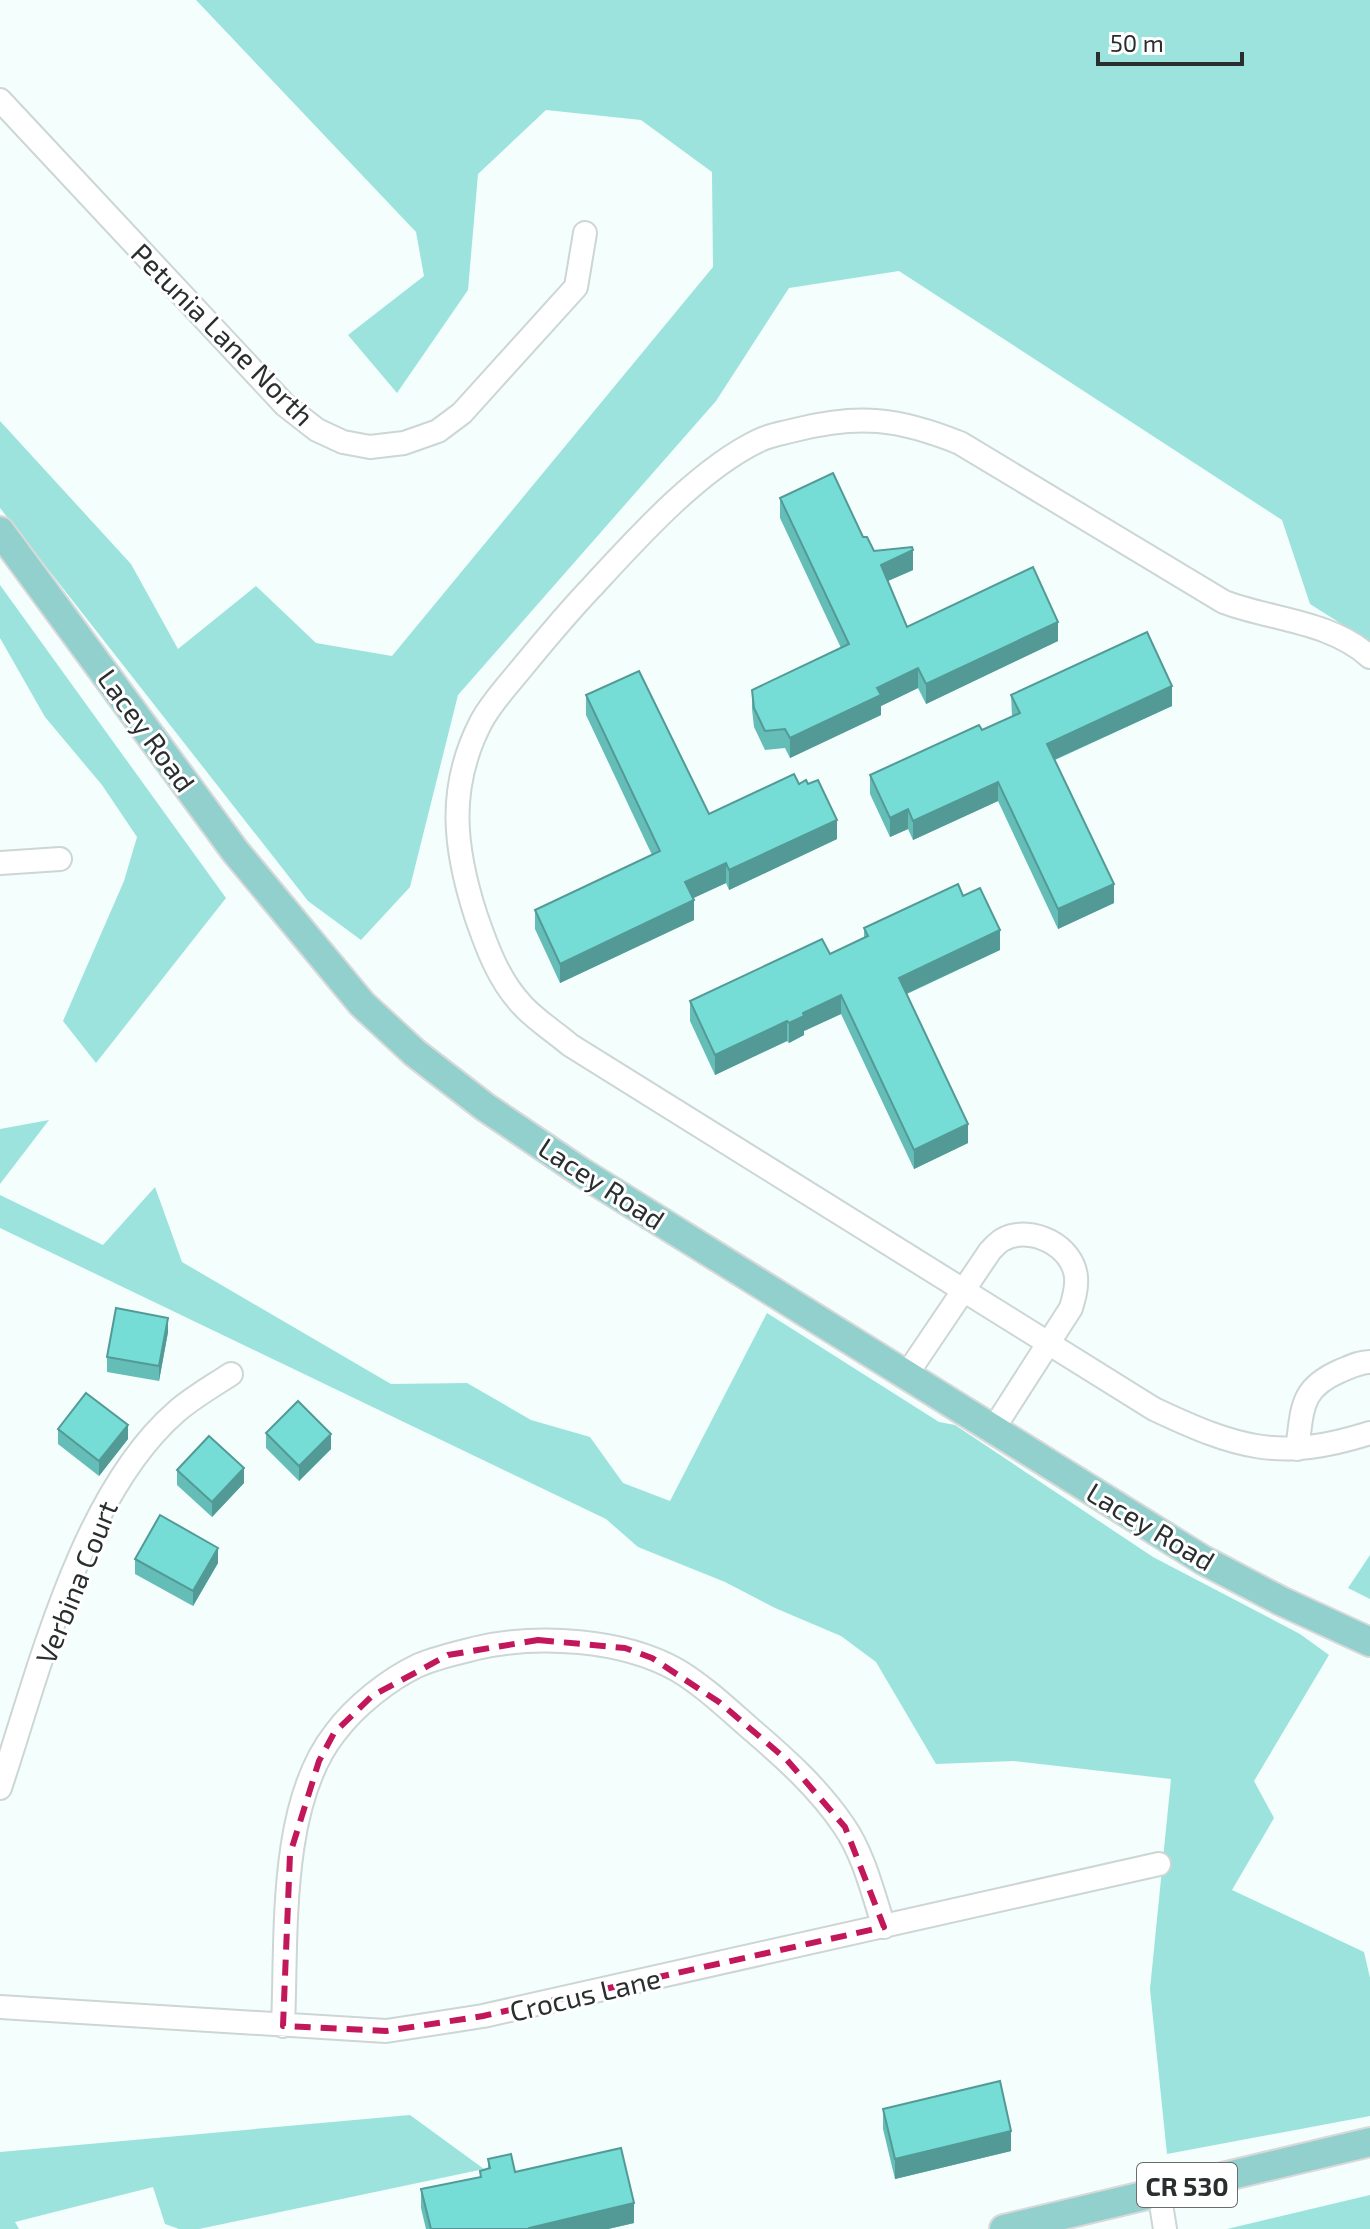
<svg xmlns="http://www.w3.org/2000/svg" width="1370" height="2229" viewBox="0 0 1370 2229" font-family="'Exo 2',sans-serif">
<style>
.green{fill:#9ce3de}
.lines{fill:none;stroke-linecap:round;stroke-linejoin:round}
.minor-casing{stroke:#cbd6d5;stroke-width:26}
.major-casing{stroke:#d9d9d9;stroke-width:32}
.minor{stroke:#fff;stroke-width:22}
.major{stroke:#92d0cd;stroke-width:28}
.wall{fill:#65bdb8}
.shaded-wall{fill:#539a96}
.building{fill:#76dcd6;stroke:#539a96;stroke-width:2}
.marked{fill:none;stroke:#c2185b;stroke-width:6;stroke-dasharray:16 10;stroke-linejoin:round}
.labels{text-anchor:middle;dominant-baseline:central;stroke-width:6;stroke-linejoin:round;paint-order:stroke}
.shield{fill:#fff;stroke:#6a6d6d;stroke-width:2}
.shield-label{font-size:26px;font-weight:bold;fill:#2a2e2e}
.street-label{font-size:28px;fill:#2a2e2e;stroke:#fff}
</style>
<rect width="100%" height="100%" fill="#f3fefd"/>
<!-- green -->
<path class="green" d="M196,0H1370V642L1310,604L1282,520L899,271L789,288L716,401L458,695L410,887L361,940L308,901L0,508V421L131,564L178,649L256,586L316,643L392,656L713,267L712,172L641,120L546,110L478,174L468,290L397,393L348,335L424,276L416,232Z
M0,585L226,898L96,1063L63,1021L124,881L137,837L102,785L45,717L0,638Z
M49,1120L0,1184V1129Z
M155,1187L182,1262L391,1384L467,1383L531,1420L590,1437L623,1483L670,1501L767,1313L939,1422L955,1425L1153,1557L1300,1634L1329,1655L1254,1781L1274,1818L1232,1890L1364,1952L1370,1978V2116L1167,2154L1150,1989L1171,1779L1014,1761L936,1764L876,1662L841,1636L775,1608L725,1582L638,1547L606,1519L0,1228V1195L103,1245Z
M1370,1555V1599L1348,1588Z
M410,2115L484,2169L199,2229H179L165,2224L153,2187L15,2222L19,2229H0V2152Z
M1370,2195V2229H1227Z"/>
<g class="lines">
<defs>
<path id="minor" d="M0,100L285,405L317,430L343,442L370,447L404,443L438,431L462,413L576,287L585,233
M1370,657C1330,621 1272,620 1224,602L960,443C898,418 859,414 795,430C784,433 770,435 760,440C700,468 637,538 592,587C567,613 544,641 521,669C507,686 491,703 481,722C447,788 454,848 476,916C487,948 499,981 523,1006C537,1021 555,1032 570,1045L1154,1409C1237,1448 1279,1462 1370,1433
M0,863L60,859
M907,1374L990,1251C994,1247 999,1241 1004,1239C1032,1225 1073,1246 1076,1277C1077,1288 1074,1298 1071,1308L994,1428
M1297,1449C1303,1409 1299,1389 1340,1371C1350,1367 1359,1362 1370,1362
M0,1788C39,1671 81,1495 176,1412C193,1397 213,1386 231,1374
M0,2007L386,2031L483,2016L1159,1864
M283,2026C287,1938 278,1805 335,1733C355,1706 389,1679 419,1665C438,1657 457,1653 477,1648C538,1634 622,1639 677,1670C704,1686 729,1710 752,1730C786,1759 819,1789 844,1826C864,1855 873,1894 884,1927
M1159,2192L1165,2229"/>
<path id="major" d="M0,531L235,851L362,1004L415,1053L485,1107L581,1172L1203,1560L1281,1601L1370,1642
M1004,2229L1370,2142"/>
</defs>
<!-- minor casing -->
<use href="#minor" class="minor-casing"/>
<!-- major casing -->
<use href="#major" class="major-casing"/>
<!-- minor -->
<use href="#minor" class="minor"/>
<!-- major -->
<use href="#major" class="major"/>
</g>
<!-- wall -->
<path class="wall" d="M780,498L863,537L874,551L913,570L888,581L907,627L1058,641L926,704L918,688L881,706V715L790,758L785,748L765,750L754,727L752,709V690L841,648L780,518Z
M586,695L709,814L799,784L837,839L729,890L726,883L693,898L694,920L560,983L535,929V910L652,855L586,715Z
M1011,695L1172,706L1055,760L1114,903L1058,929L998,801L913,840L908,829L890,837L870,794V775L982,730L1012,716Z
M963,896L1000,950L907,994L968,1143L914,1169L841,1014L804,1031V1035L789,1043L787,1041L715,1075L690,1021V1001L830,954L864,938V928Z
M168,1332L159,1381L107,1372V1357Z
M58,1429L128,1439L99,1476L58,1444Z
M266,1433L331,1449L299,1481L266,1448Z
M177,1470L244,1483L212,1517L177,1485Z
M135,1559L218,1563L193,1606L135,1574Z
M883,2109L1011,2151L895,2179L883,2129Z
M488,2159L515,2172L634,2223L608,2229H426L421,2208V2189L480,2177V2171L488,2169Z"/>
<!-- shaded-wall -->
<path class="shaded-wall" d="M913,550V570L881,584V565Z
M1058,622V641L926,704V684Z
M918,668V688L881,706V715L790,758V738L877,688Z
M1172,686V706L1047,763V744Z
M998,782V801L913,840V821Z
M908,809V829L890,837V818Z
M837,820V839L729,890V870Z
M726,863V883L685,902V882Z
M1114,884V903L1058,929V909Z
M694,900V920L560,983V964Z
M1000,930V950L899,997V978Z
M841,995V1014L804,1031V1035L789,1043V1023L803,1013Z
M787,1021V1041L715,1075V1055Z
M968,1124V1143L914,1169V1150Z
M168,1318V1332L159,1381V1366Z
M128,1425V1439L99,1476V1461Z
M331,1434V1449L299,1481V1466Z
M244,1468V1483L212,1517V1502Z
M218,1548V1563L193,1606V1591Z
M1011,2131V2151L895,2179V2159Z
M634,2203V2223L608,2229H529V2228Z"/>
<!-- building -->
<path class="building" d="M833,473L863,537H867L874,551L912,547L913,550L881,565L907,627L1033,567L1058,622L926,684L918,668L877,688L881,695L790,738L785,729L765,731L754,708L752,690L849,644L780,498Z
M1147,632L1172,686L1047,744L1114,884L1058,909L998,782L913,821L908,809L890,818L870,775L979,725L982,730L1020,713L1011,695Z
M639,671L709,814L794,774L799,784L806,780L808,784L818,780L837,820L729,870L726,863L685,882L694,900L560,964L535,910L660,851L586,695Z
M958,884L963,896L980,888L1000,930L899,978L968,1124L914,1150L841,995L803,1013L804,1016L789,1023L787,1021L715,1055L690,1001L822,939L830,954L868,936L864,928Z
M116,1308L168,1318L159,1366L107,1357Z
M86,1393L128,1425L99,1461L58,1429Z
M298,1401L331,1434L299,1466L266,1433Z
M209,1436L244,1468L212,1502L177,1470Z
M160,1515L218,1548L193,1591L135,1559Z
M1000,2081L1011,2131L895,2159L883,2109Z
M621,2148L634,2203L529,2228V2229H431L421,2189L481,2177L480,2171L490,2168L488,2159L511,2154L515,2172Z"/>
<!-- marked area -->
<path class="marked" d="M538,1640L625,1648L652,1658L719,1702L787,1760L845,1827L884,1927L483,2016L386,2031L283,2026L290,1854L319,1761L334,1733L372,1696L448,1655Z"/>
<g class="labels">
<!-- shield labels -->
<rect class="shield" x="1137" y="2163" width="100" height="44" rx="6"/>
<g class="shield-label">
<text x="1187" y="2185">CR 530</text>
</g>
<!-- street labels -->
<g class="street-label">
<text transform="translate(223 334) rotate(45)">Petunia Lane North</text>
<text transform="translate(147 730) rotate(54)">Lacey Road</text>
<text transform="translate(602 1183) rotate(33)">Lacey Road</text>
<text transform="translate(1151 1526) rotate(31)">Lacey Road</text>
<text transform="translate(76 1582) rotate(-68)">Verbina Court</text>
<text transform="translate(585 1994) rotate(-13)">Crocus Lane</text>
</g>
</g>
<!-- scale -->
<path d="M1098 52v12h144v-12" fill="none" stroke="#2a2e2e" stroke-width="4"/>
<text x="1110" y="52" font-size="24" fill="#2a2e2e" stroke="#ffffff" stroke-width="6" paint-order="stroke">50 m</text>
</svg>
